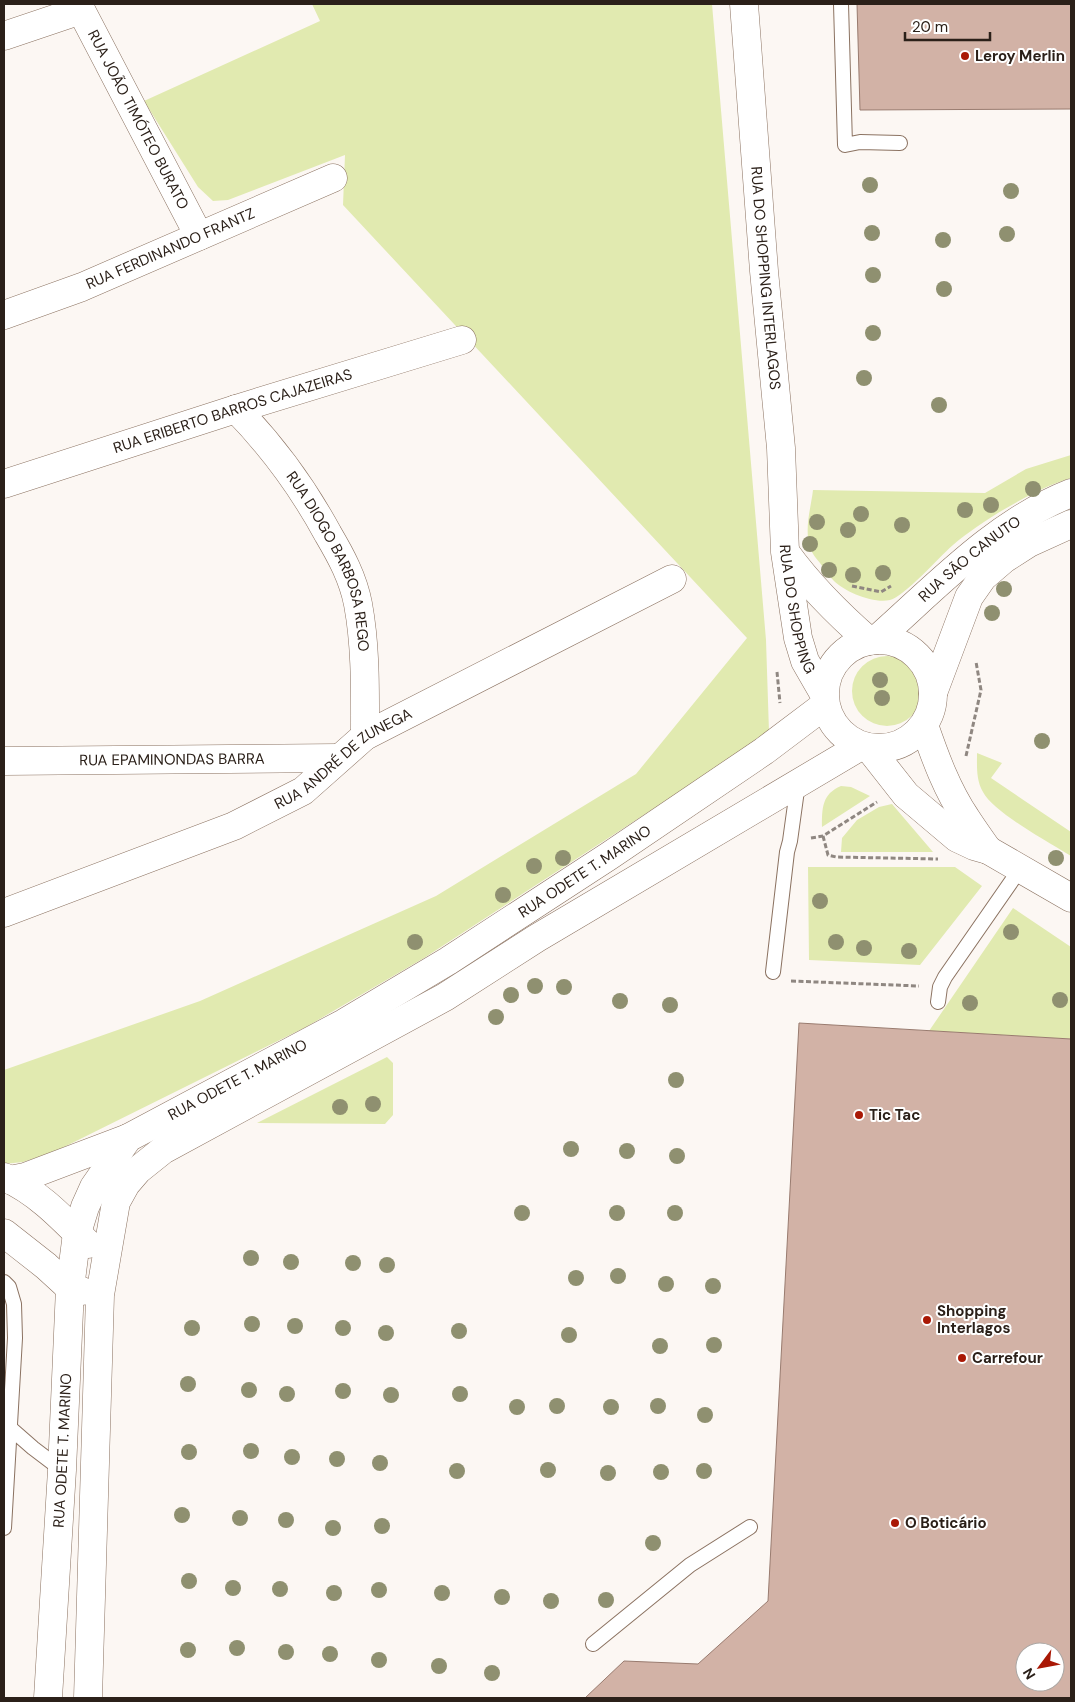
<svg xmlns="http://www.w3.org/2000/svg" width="1075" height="1702" viewBox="0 0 1075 1702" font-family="'DM Sans',sans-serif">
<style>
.green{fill:#e1eab0}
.building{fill:#d2b2a6;stroke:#997b6f;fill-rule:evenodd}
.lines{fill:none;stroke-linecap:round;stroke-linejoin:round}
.lane-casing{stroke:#8b7261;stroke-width:16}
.street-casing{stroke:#8b7261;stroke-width:29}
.secondary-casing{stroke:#8b7261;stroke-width:29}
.path{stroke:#8f8781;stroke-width:3;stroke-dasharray:5 2.5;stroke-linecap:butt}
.lane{stroke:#fff;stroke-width:14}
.street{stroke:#fff;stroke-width:28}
.secondary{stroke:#fff;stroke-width:28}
.tree{fill:#8f9070}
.poi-dot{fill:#a91805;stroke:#fff;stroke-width:2}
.labels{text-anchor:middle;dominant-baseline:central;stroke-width:4;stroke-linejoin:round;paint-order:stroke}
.poi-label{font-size:15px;font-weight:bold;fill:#2b2019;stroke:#fff;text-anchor:start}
.street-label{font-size:15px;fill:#2b2019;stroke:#fff}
</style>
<rect width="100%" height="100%" fill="#fcf7f3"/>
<!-- green -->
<path class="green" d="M312,4H712L766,640L769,732L759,740L424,958L306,1027L54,1152L23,1162L4,1164V1070L200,1001L436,896L636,774L747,638L343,205L345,155L228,200L213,201L198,187L144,101L320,21Z
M1071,455V478C1036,488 981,521 953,545C939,557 904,597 890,600C874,604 845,592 834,581C829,576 824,569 820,563C815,557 810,551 809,543C805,526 811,507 813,490L985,493L1026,469Z
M852 691a35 35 0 1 1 70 0a35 35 0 1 1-70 0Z
M977,753L1002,763L991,778L1071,832V856C1050,843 993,812 983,792C976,780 977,767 977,753Z
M841,786L851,787L870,796L822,827C822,808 822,794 841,786Z
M892,804L933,852H841L842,838L857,820L879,807Z
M808,867H955L982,886L920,965L809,960Z
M1013,908L1071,947V1039L929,1031Z
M387,1057L393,1063V1115L385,1124L257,1123Z"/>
<!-- building -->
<path class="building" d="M857,4H1071V109L860,110Z
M799,1023L1071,1039V1698H585L624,1661L698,1664L768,1601ZM1025,1652H1055V1682H1025Z"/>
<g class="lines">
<defs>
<path id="lane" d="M841,4L845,145L860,142L900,143
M773,972L787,852L790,841L798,783
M938,1002L940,987L945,977L1020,869
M4,1282L9,1287L14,1304L15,1338L4,1528
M9,1427L33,1448L62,1470
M593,1644L690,1565L750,1527"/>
<g id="street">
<path id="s1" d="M79,4L81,10L199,236"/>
<path id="s2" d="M744,4L764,271L781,448L785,552L798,638L805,661L824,694"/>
<path d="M4,36L81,10"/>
<path id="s3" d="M4,315L82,287L333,178"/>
<path id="s4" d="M236,409C273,447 303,488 328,534C341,556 353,578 358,604C366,647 365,692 365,736"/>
<path id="s5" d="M4,484L236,409L462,340"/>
<path d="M786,553C810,586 838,614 869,641"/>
<path id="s6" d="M4,761L339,758"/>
<path id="s7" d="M4,913L234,826L303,791L365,736L672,579"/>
</g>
<g id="secondary">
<circle cx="879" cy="694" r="54"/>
<path id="s8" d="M876,640C937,586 995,523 1071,493"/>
<path d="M933,693L969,597L983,577L1004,559L1029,543L1071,524"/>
<path d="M924,725C935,757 947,790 966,818C973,829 981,840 988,850"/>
<path d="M869,748L906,795L957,838L974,846L988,850L1071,898"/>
<path d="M4,1177C37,1191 63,1219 88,1244"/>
<path d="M10,1180L25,1177L128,1138"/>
<path d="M4,1233L46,1266L70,1288L82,1291"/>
<path id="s9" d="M48,1698L62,1470L70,1288L77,1233L85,1207L94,1187L128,1138L344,1023L448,961L609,856L764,751L825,705"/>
<path d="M88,1698L100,1295L116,1202L126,1184L138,1170L163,1150L445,997L537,938L861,746"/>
</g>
</defs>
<!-- lane casing -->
<use href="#lane" class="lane-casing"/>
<!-- street casing -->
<use href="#street" class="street-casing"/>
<!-- secondary casing -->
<use href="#secondary" class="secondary-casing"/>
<!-- path -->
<path class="path" d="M852,586L881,592L891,586
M777,672L780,703
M966,756L981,690L976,662
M823,836L828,855L836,857L938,859
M811,838L823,836L877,802
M791,981L919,986"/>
<!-- lane -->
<use href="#lane" class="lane"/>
<!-- street -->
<use href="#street" class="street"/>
<!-- secondary -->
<use href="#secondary" class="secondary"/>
</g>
<!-- trees -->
<g class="tree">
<circle cx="870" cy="185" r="8"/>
<circle cx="1011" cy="191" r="8"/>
<circle cx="872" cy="233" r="8"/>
<circle cx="1007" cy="234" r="8"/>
<circle cx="943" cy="240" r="8"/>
<circle cx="873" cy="275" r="8"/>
<circle cx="944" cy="289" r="8"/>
<circle cx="873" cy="333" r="8"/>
<circle cx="864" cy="378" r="8"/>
<circle cx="939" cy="405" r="8"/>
<circle cx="1033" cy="489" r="8"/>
<circle cx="991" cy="505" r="8"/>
<circle cx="965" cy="510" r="8"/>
<circle cx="861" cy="514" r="8"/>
<circle cx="817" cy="522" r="8"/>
<circle cx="902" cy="525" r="8"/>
<circle cx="848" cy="530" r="8"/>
<circle cx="810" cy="544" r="8"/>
<circle cx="829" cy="570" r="8"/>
<circle cx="883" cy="573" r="8"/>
<circle cx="853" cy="575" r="8"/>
<circle cx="1004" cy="589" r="8"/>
<circle cx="992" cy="613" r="8"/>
<circle cx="880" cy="680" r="8"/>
<circle cx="882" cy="698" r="8"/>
<circle cx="1042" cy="741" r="8"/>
<circle cx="563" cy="858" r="8"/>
<circle cx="1056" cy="858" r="8"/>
<circle cx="534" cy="866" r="8"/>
<circle cx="503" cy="895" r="8"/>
<circle cx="820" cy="901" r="8"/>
<circle cx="1011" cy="932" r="8"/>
<circle cx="415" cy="942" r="8"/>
<circle cx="836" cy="942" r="8"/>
<circle cx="864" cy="948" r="8"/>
<circle cx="909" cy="951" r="8"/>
<circle cx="535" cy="986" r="8"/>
<circle cx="564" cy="987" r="8"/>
<circle cx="511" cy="995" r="8"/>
<circle cx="1060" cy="1000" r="8"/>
<circle cx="620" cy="1001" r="8"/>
<circle cx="970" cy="1003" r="8"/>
<circle cx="670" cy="1005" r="8"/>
<circle cx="496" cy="1017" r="8"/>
<circle cx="676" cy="1080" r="8"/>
<circle cx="373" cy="1104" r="8"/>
<circle cx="340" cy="1107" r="8"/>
<circle cx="571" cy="1149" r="8"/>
<circle cx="627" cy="1151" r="8"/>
<circle cx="677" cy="1156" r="8"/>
<circle cx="522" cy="1213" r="8"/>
<circle cx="617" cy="1213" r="8"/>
<circle cx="675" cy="1213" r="8"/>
<circle cx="251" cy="1258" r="8"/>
<circle cx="291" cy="1262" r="8"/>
<circle cx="353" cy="1263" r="8"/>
<circle cx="387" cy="1265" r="8"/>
<circle cx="618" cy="1276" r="8"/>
<circle cx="576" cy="1278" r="8"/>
<circle cx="666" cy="1284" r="8"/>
<circle cx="713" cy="1286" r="8"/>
<circle cx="252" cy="1324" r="8"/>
<circle cx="295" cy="1326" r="8"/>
<circle cx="192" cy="1328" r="8"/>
<circle cx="343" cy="1328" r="8"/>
<circle cx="459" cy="1331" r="8"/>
<circle cx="386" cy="1333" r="8"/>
<circle cx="569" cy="1335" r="8"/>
<circle cx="714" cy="1345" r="8"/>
<circle cx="660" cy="1346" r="8"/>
<circle cx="188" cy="1384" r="8"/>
<circle cx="249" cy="1390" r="8"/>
<circle cx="343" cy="1391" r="8"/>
<circle cx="287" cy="1394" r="8"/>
<circle cx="460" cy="1394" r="8"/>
<circle cx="391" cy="1395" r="8"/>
<circle cx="557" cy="1406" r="8"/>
<circle cx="658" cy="1406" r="8"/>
<circle cx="517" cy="1407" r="8"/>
<circle cx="611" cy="1407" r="8"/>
<circle cx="705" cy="1415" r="8"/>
<circle cx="251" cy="1451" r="8"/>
<circle cx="189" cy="1452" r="8"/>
<circle cx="292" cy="1457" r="8"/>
<circle cx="337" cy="1459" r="8"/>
<circle cx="380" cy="1463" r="8"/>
<circle cx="548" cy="1470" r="8"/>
<circle cx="457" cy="1471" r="8"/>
<circle cx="704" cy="1471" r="8"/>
<circle cx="661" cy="1472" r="8"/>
<circle cx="608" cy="1473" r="8"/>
<circle cx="182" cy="1515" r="8"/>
<circle cx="240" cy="1518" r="8"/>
<circle cx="286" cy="1520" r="8"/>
<circle cx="382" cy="1526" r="8"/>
<circle cx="333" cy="1528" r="8"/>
<circle cx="653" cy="1543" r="8"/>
<circle cx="189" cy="1581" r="8"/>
<circle cx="233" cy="1588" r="8"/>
<circle cx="280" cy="1589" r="8"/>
<circle cx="379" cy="1590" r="8"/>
<circle cx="334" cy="1593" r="8"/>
<circle cx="442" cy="1593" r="8"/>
<circle cx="502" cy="1597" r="8"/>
<circle cx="606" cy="1600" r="8"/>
<circle cx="551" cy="1601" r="8"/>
<circle cx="237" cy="1648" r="8"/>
<circle cx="188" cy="1650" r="8"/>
<circle cx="286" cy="1652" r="8"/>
<circle cx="330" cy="1654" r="8"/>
<circle cx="379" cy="1660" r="8"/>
<circle cx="439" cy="1666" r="8"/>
<circle cx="492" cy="1673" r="8"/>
</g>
<!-- markers -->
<g class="poi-dot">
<circle cx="965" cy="56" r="5"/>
<circle cx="859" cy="1115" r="5"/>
<circle cx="927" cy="1320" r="5"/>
<circle cx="962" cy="1358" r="5"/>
<circle cx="895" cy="1523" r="5"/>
</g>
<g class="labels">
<!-- poi labels -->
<g class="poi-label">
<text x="975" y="56">Leroy Merlin</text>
<text x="869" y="1115">Tic Tac</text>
<text x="937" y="1311">Shopping<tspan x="937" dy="17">Interlagos</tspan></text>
<text x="972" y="1358">Carrefour</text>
<text x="905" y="1523">O Boticário</text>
</g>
<!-- street labels -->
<g class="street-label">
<text stroke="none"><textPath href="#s1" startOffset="130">RUA JOÃO TIMÓTEO BURATO</textPath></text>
<text stroke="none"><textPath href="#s3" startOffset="179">RUA FERDINANDO FRANTZ</textPath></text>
<text stroke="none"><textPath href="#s2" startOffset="275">RUA DO SHOPPING INTERLAGOS</textPath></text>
<text stroke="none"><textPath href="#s5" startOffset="240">RUA ERIBERTO BARROS CAJAZEIRAS</textPath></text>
<text stroke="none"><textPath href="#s8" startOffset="124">RUA SÃO CANUTO</textPath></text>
<text stroke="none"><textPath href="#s4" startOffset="182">RUA DIOGO BARBOSA REGO</textPath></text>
<text stroke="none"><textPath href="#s2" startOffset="608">RUA DO SHOPPING</textPath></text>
<text stroke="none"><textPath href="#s7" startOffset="375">RUA ANDRÉ DE ZUNEGA</textPath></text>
<text stroke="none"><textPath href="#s6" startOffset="168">RUA EPAMINONDAS BARRA</textPath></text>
<text stroke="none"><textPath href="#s9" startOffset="1104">RUA ODETE T. MARINO</textPath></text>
<text stroke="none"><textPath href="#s9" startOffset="699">RUA ODETE T. MARINO</textPath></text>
<text stroke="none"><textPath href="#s9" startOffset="248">RUA ODETE T. MARINO</textPath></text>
</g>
</g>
<!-- border -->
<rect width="1075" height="1702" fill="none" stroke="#2b2019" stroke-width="10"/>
<!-- north arrow -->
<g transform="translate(1040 1667) rotate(238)"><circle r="24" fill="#ffffff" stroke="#aaa6a3"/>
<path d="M0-4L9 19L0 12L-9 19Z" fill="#a91805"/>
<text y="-8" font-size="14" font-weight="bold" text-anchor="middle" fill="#2b2019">N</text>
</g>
<!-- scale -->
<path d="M905 32v8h85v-8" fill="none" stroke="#2b2019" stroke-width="2.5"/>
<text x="912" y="32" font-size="15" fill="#2b2019" stroke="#ffffff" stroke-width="4" paint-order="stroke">20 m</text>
</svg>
